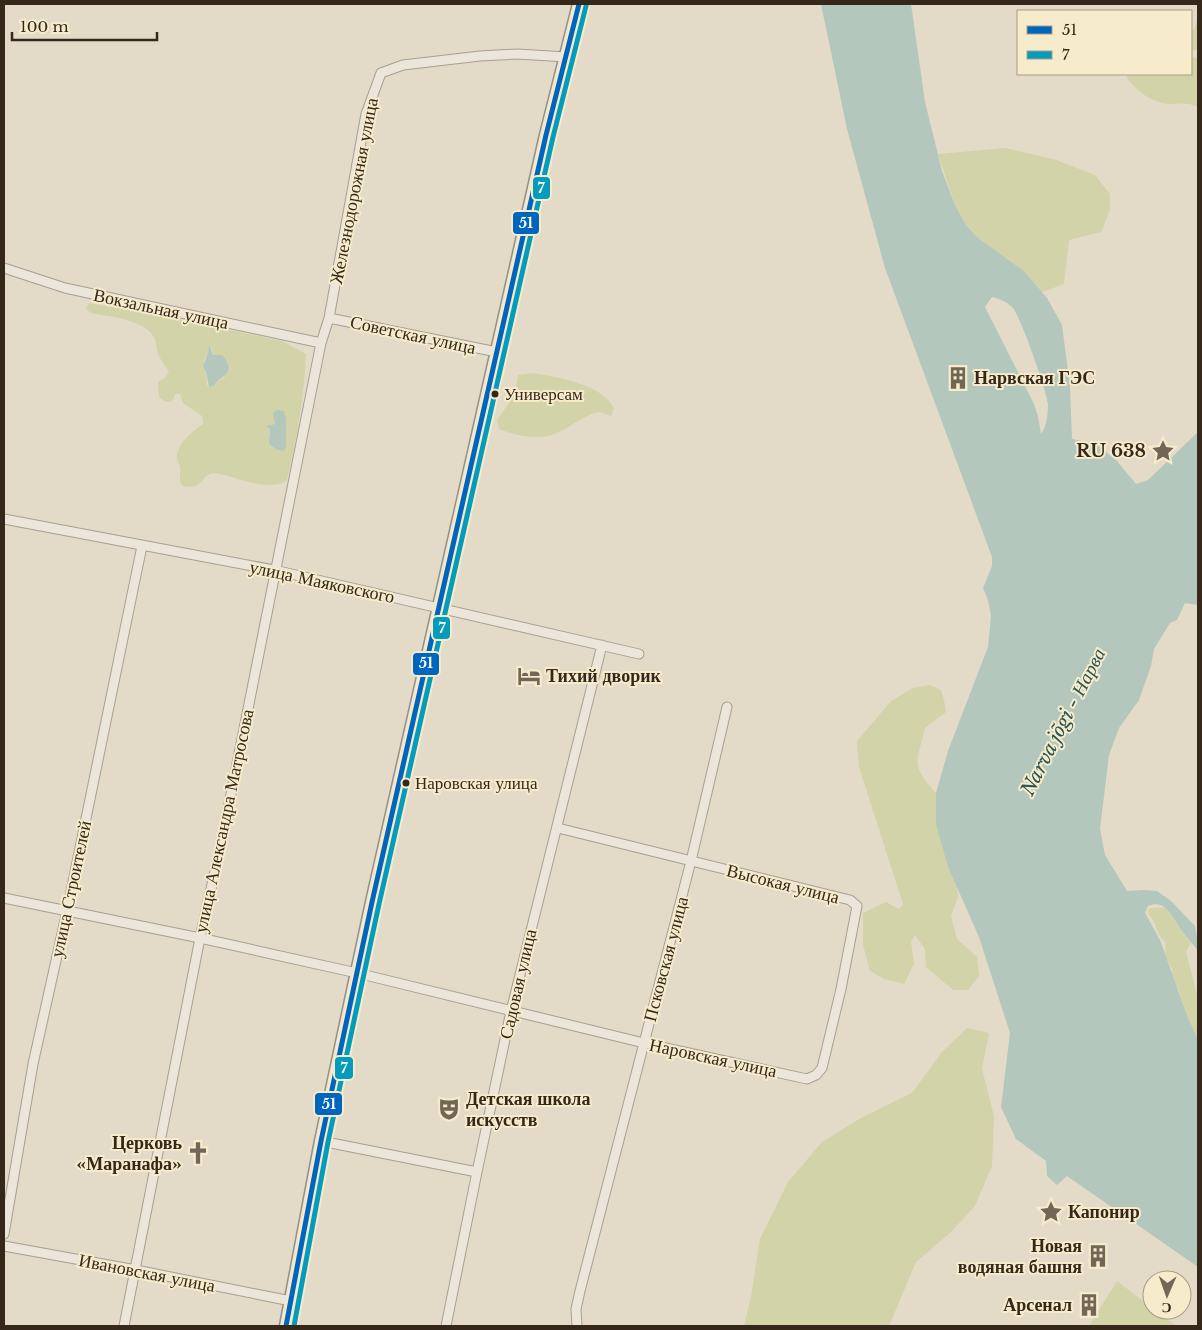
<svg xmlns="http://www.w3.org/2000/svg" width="1202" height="1330" viewBox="0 0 1202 1330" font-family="'Libre Baskerville',serif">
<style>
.green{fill:#d2d3a8;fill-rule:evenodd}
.water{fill:#b3c7bc;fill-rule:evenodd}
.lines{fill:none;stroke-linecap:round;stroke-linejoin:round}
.street-casing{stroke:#a79f91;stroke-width:11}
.secondary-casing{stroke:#978f81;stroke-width:15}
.street{stroke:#ebe6d9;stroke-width:9}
.secondary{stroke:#ebe6d9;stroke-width:12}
.bus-1-casing{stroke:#f6ebcb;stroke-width:9}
.bus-2-casing{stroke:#f6ebcb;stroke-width:9}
.bus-1{stroke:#0065bd;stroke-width:5}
.bus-2{stroke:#059cbc;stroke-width:5}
.bus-dot{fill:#35281a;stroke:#f6ebcb;stroke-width:2}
.labels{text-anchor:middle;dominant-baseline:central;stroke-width:4;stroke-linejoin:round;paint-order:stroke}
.bus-label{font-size:17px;fill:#35281a;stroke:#f6ebcb;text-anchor:start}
.street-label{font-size:18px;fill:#35281a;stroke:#f6ebcb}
.poi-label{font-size:18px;font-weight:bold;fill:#35281a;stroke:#f6ebcb;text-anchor:start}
.water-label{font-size:19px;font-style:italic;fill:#295553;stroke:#f6ebcb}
.line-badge{stroke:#f6ebcb;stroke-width:2}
.badge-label{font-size:14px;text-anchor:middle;font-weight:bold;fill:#fff}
</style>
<rect width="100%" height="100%" fill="#e3dbc7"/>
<!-- green -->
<path class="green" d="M1198,17V49L1191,51V32L1194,29Z
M1191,57L1198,58V107C1188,102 1181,104 1171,104C1154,104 1136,91 1127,78V74H1191Z
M1005,148L1056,160L1095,175L1110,194V210L1101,232L1069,240L1064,284L1042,292L1024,271L978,238L966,225L955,205L938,154Z
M89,303L164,316L282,341L306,354C304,398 297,437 287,480C270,494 233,475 213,473C198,477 205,490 182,486C178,476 181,476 180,467C180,465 177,461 177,459C175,445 193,431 203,424L202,416L183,403L180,394H175L173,400L169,402L164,401L159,397L158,382L165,378L169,371C164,365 159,358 157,350C156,347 156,342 155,339C146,319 110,317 91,313L86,309L87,306ZM209,345L212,349L213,355L225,377L216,383L214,386L208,387L207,384L204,360L208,354ZM286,419V448L269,437L271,425L275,424L274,420Z
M534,373C560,378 601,384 614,408L611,416C607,415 602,412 599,412C587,413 568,429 557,433C539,441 516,436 499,429L497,420L515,395L518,375Z
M930,685L941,690L944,700L946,712L925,728C917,763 910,765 936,793V820L948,867L957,886L958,897L951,916L957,939L977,957L979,976L968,990H953L926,967L925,949L915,935L911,942L914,964L904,984L884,979L870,971L863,945V913L886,902L899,909L903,904L859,767L857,741L891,701L913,688Z
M1153,908C1157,908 1162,907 1166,908C1169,909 1186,937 1191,942L1186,952L1198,998V1039L1188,1018L1178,988L1174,982L1172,969L1165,956L1166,943L1160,936L1152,918L1148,914L1149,909Z
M967,1028L989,1033L982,1069L994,1116L992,1166L975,1206L950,1233L916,1262L889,1326H744L751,1297L760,1239L788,1182L822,1142L861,1118L912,1093L942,1052Z
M1117,1281L1152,1308V1310H1155L1176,1326H1089Z"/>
<!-- water -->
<path class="water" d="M821,4H911L925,102L942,171L955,205L966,225L978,238L1024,271L1047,298L1062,325L1070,387L1072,439L1096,444L1116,460L1136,484L1148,480L1198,432V605L1185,603L1177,620L1170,623L1154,649L1151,666L1139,700L1119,728L1109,755L1100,829L1105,855L1127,891L1144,890L1157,891L1171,901L1195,926L1197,937L1198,938V951C1194,945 1188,939 1183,932C1174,921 1167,898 1148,906L1145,913L1160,940L1188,1018L1198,1039V1267L1067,1176L1057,1185L1047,1176L1046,1161L1016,1139L1001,1107L1010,1033L979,937L948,867L936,824V793L948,751L988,647L991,616L988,600L983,588L992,566V557L885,268L847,129ZM992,297C999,299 1006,301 1012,307C1020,314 1047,392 1048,404C1048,413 1047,427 1041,434L1038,416L1034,404L985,307Z
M209,344L213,355H222C239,375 219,375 214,386L209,387L206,372L203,366L208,354Z
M277,410L284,411L286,419V448L283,451L276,449L269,444L270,429L266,426L275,424L273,413Z"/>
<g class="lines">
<defs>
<path id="street" d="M4,268L65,288L321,343
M329,318L497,352
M4,519L274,570L639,654
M4,898L200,938L357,973L644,1043L807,1079L816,1075L822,1068L841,989L857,906L850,900L558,828
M321,1141L477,1172
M4,1234L33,1064L67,911L142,546
M4,1246L136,1270L291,1301
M124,1326L200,938L221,844L321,343L329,318L366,114L381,73L403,65L480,56L517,54L567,57
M446,1326L477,1172L511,1011L602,645
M577,1326L576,1309L580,1291L691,861L727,707"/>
<path id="secondary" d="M286,1326L321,1141L372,902L546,135L579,4"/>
</defs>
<!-- street casing -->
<use href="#street" class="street-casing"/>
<!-- secondary casing -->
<use href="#secondary" class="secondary-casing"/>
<!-- street -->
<use href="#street" class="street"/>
<!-- secondary -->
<use href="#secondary" class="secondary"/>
<defs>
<path id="bus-1" d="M286,1326L321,1141L372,902L546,135L579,4"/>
<path id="bus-2" d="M294,1326L328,1142L379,904L553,137L586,6"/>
</defs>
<!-- bus-1 casing -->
<use href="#bus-1" class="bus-1-casing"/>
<!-- bus-2 casing -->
<use href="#bus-2" class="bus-2-casing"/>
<!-- bus-1 -->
<use href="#bus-1" class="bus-1"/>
<!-- bus-2 -->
<use href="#bus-2" class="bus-2"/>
</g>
<!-- icons -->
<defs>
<symbol id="building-bare" viewBox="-9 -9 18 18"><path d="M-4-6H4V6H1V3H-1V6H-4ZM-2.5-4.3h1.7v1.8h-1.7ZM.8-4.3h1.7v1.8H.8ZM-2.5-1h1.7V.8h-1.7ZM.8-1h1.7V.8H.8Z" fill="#726757" stroke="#f6ebcb" stroke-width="2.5" paint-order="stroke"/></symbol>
<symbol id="sight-bare" viewBox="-9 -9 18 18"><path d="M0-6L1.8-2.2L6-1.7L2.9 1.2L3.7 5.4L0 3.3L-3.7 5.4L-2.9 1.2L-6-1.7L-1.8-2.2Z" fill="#726757" stroke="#f6ebcb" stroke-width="2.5" paint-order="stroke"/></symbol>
<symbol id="hotel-bare" viewBox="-9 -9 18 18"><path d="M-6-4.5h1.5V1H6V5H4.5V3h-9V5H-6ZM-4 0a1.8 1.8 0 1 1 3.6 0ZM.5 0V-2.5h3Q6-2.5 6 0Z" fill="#726757" stroke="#f6ebcb" stroke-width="2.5" paint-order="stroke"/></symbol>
<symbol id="theatre-bare" viewBox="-9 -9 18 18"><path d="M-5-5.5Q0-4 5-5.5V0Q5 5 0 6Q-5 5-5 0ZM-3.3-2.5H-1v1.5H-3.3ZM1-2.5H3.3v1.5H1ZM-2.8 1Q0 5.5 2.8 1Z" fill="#726757" stroke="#f6ebcb" stroke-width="2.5" paint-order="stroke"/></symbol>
<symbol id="church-bare" viewBox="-9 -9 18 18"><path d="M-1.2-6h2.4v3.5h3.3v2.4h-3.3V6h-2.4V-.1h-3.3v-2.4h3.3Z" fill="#726757" stroke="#f6ebcb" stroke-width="2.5" paint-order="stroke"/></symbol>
</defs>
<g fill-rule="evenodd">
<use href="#building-bare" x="942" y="362" width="32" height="32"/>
<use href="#sight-bare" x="1147" y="435" width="32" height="32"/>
<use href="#hotel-bare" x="513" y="660" width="32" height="32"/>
<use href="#theatre-bare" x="433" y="1093" width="32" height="32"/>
<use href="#church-bare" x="182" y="1137" width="32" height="32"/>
<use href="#sight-bare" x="1035" y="1196" width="32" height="32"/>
<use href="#building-bare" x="1082" y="1240" width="32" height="32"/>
<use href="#building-bare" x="1073" y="1289" width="32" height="32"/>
</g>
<!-- markers -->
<g class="bus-dot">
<circle cx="495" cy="394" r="4.5"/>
<circle cx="406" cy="783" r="4.5"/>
</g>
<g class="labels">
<!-- bus labels -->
<g class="bus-label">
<text x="504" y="394">Универсам</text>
<text x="415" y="783">Наровская улица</text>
</g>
<!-- street labels -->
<g class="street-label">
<text transform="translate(354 191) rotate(-79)">Железнодорожная улица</text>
<text transform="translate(161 309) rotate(12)">Вокзальная улица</text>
<text transform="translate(413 335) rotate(12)">Советская улица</text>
<text transform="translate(322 582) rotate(12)">улица Маяковского</text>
<text transform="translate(224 821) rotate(-78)">улица Александра Матросова</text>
<text transform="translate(783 884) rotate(14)">Высокая улица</text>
<text transform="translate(71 889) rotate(-78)">улица Строителей</text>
<text transform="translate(666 959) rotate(-75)">Псковская улица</text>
<text transform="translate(518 984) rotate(-77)">Садовая улица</text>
<text transform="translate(713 1058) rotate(12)">Наровская улица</text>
<text transform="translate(147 1273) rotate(11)">Ивановская улица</text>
</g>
<!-- poi labels -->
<g class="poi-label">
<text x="974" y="378">Нарвская ГЭС</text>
<text x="1146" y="451" text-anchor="end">RU 638</text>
<text x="546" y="676">Тихий дворик</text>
<text x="466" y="1099">Детская школа<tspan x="466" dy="21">искусств</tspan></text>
<text x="182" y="1143" text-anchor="end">Церковь<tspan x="182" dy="21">«Маранафа»</tspan></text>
<text x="1068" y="1212">Капонир</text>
<text x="1082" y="1246" text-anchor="end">Новая<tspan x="1082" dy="21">водяная башня</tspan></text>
<text x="1072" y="1305" text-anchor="end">Арсенал</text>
</g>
<!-- water labels -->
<g class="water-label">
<text transform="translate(1063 722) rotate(-63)">Narva jõgi - Нарва</text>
</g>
</g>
<g class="line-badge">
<rect x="532" y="176" width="19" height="24" rx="5" fill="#059cbc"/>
<rect x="512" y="211" width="28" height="24" rx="5" fill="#0065bd"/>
<rect x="432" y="616" width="19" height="24" rx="5" fill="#059cbc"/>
<rect x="412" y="652" width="28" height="24" rx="5" fill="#0065bd"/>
<rect x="334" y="1056" width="20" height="24" rx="5" fill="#059cbc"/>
<rect x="314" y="1092" width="29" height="24" rx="5" fill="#0065bd"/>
</g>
<g class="badge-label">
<text x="541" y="193">7</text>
<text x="526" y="228">51</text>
<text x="442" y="633">7</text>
<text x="426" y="668">51</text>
<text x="344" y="1073">7</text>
<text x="329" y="1109">51</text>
</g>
<!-- border -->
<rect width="1202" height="1330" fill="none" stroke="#35281a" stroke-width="10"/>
<!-- legend -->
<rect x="1017" y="10" width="175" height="65" fill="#f6ebcb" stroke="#a99d84"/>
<rect x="1027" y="26" width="25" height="8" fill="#0065bd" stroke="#a99d84"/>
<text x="1062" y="35" font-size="15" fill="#35281a">51</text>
<rect x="1027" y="51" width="25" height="8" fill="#059cbc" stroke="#a99d84"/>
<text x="1062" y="60" font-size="15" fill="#35281a">7</text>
<!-- north arrow -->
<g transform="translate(1167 1295) rotate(182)"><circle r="24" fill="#f6ebcb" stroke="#a99d84"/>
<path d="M0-4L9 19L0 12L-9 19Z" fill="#726757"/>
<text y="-8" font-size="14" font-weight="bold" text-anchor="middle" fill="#35281a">С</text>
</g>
<!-- scale -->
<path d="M12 32v8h145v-8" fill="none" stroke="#35281a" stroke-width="2.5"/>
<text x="20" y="32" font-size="15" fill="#35281a" stroke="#f6ebcb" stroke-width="4" paint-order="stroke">100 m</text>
</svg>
